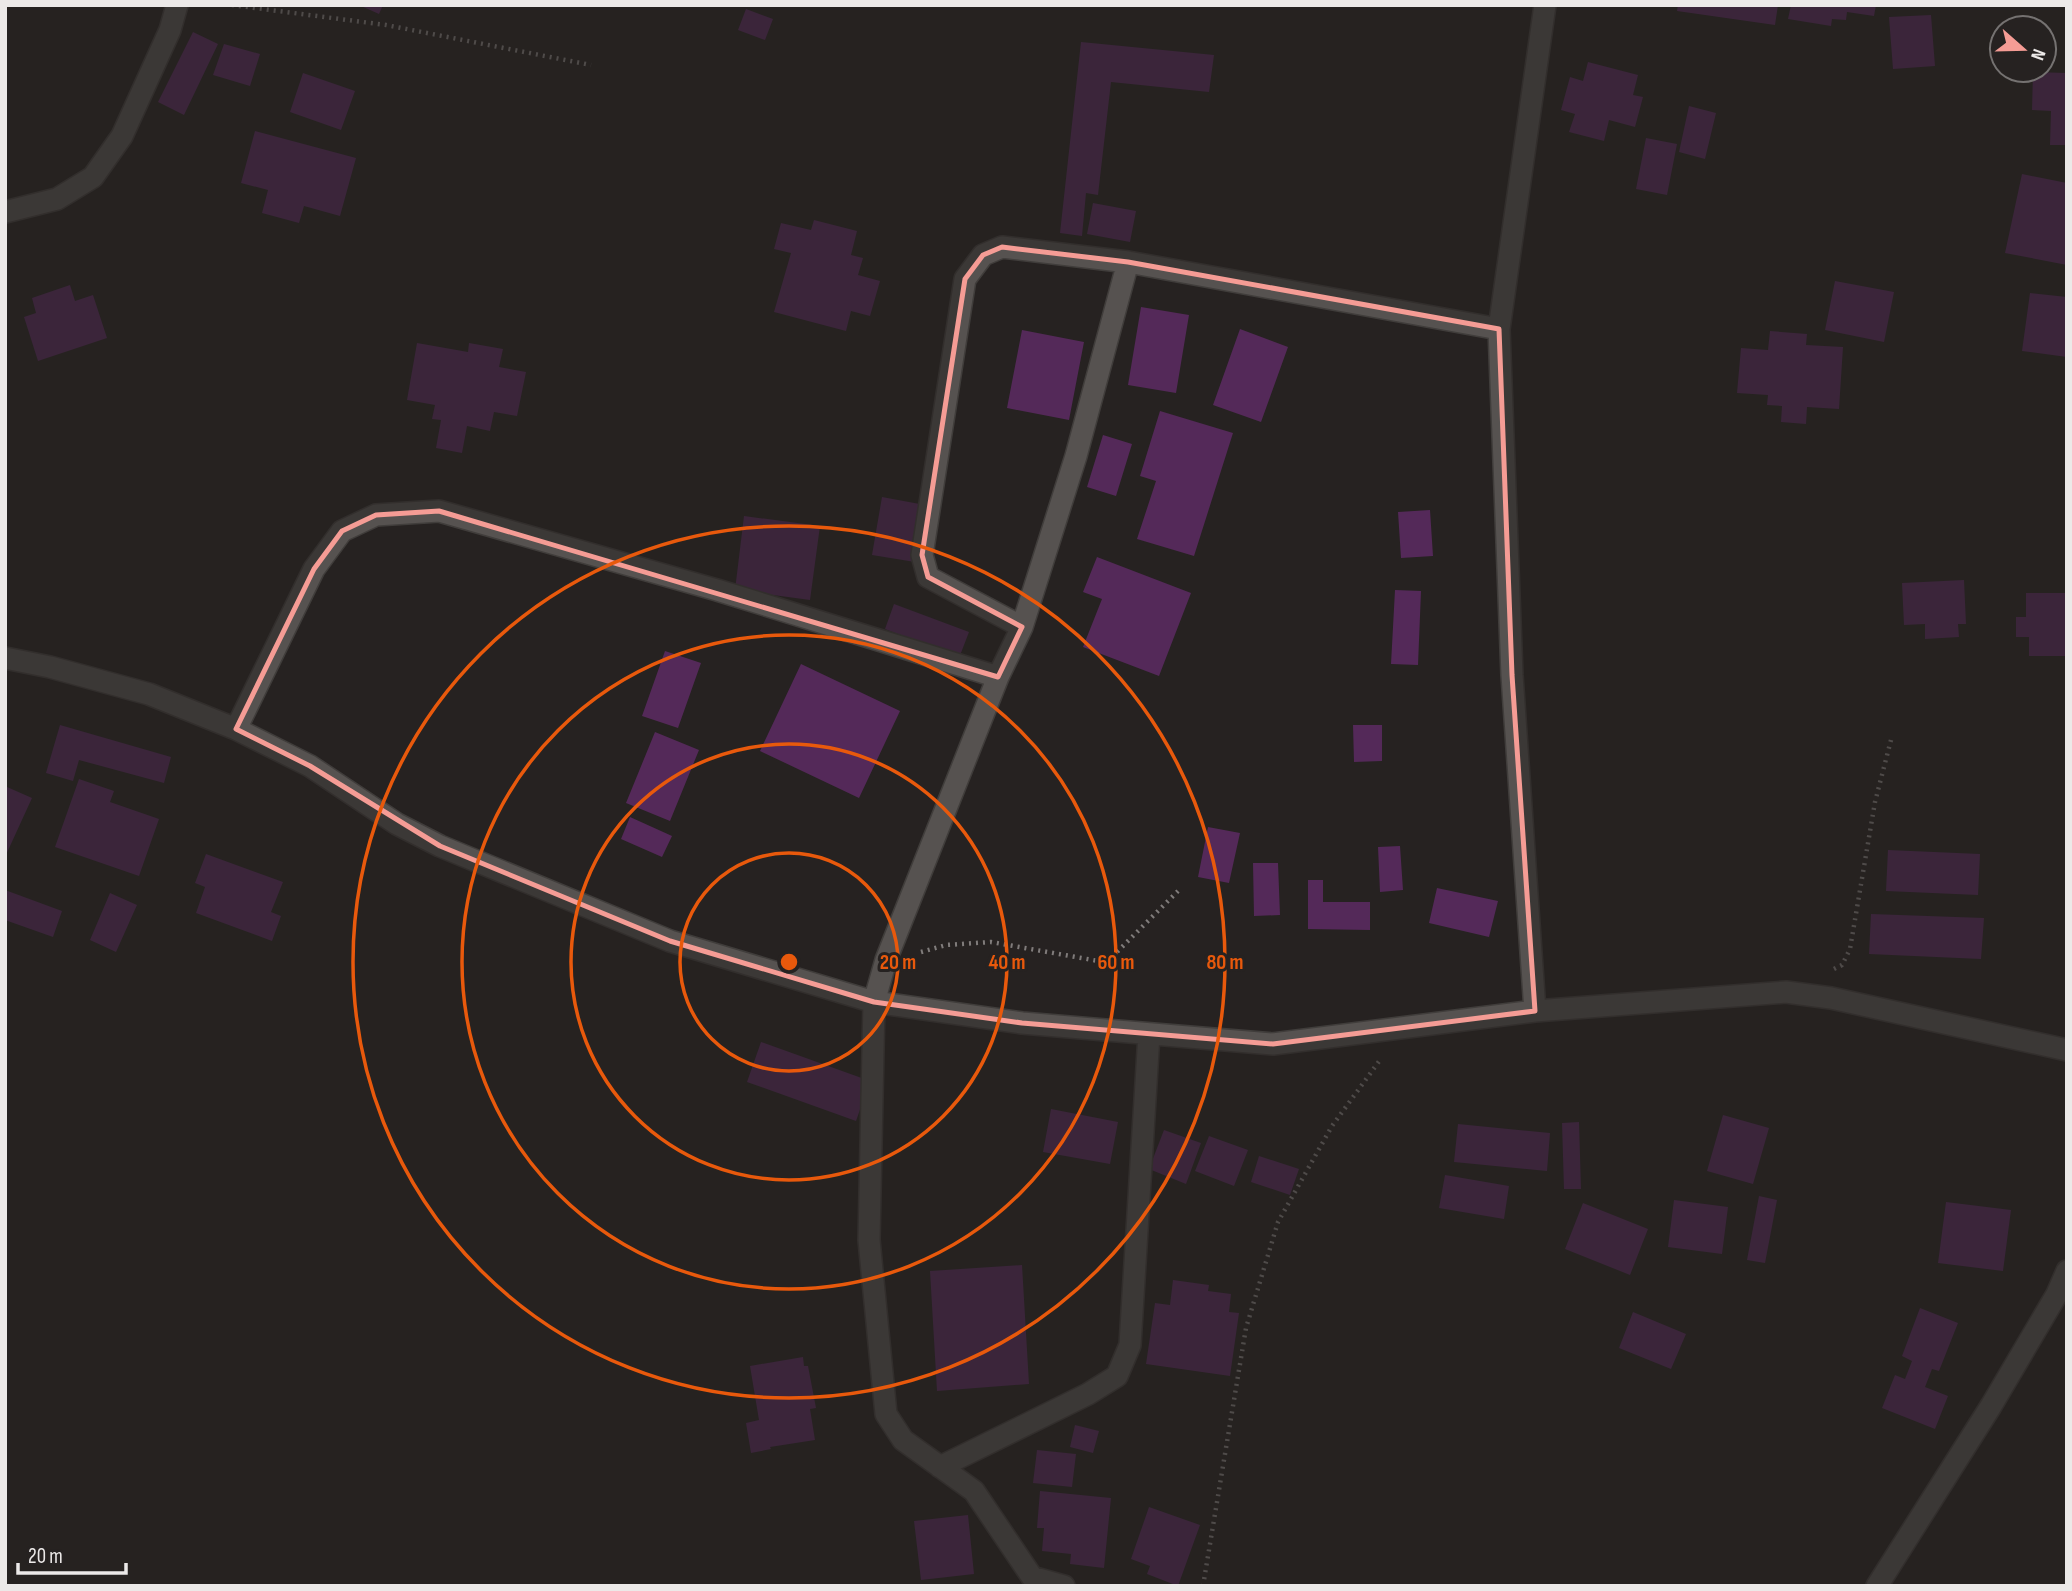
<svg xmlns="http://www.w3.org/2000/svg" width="2072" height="1591" viewBox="0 0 2072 1591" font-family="'Sofia Sans Condensed',sans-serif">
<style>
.building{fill:#542959}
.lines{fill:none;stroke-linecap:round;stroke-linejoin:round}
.minor-casing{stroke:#403d3b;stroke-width:24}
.path{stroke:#807c7b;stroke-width:4.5;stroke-dasharray:2 5;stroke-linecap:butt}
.minor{stroke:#565250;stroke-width:21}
.marked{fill:none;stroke:#f59c95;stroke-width:5;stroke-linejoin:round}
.ring{fill:none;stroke:#e8590c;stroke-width:3.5}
.centre{fill:#e8590c;stroke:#262221;stroke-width:3.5}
.ring-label{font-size:21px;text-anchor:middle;font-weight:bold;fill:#e8590c;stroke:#262221;stroke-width:6;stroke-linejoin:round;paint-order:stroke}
</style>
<rect width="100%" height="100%" fill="#262221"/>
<!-- building -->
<path class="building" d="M359,5H383L379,14Z
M1678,5H1778L1775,25L1677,11Z
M1791,5H1876L1874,16L1847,12L1846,20L1832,19L1831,26L1788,19Z
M746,9L773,19L765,40L738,30Z
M1931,15L1935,66L1893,69L1889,17Z
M193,32L218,44L184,115L158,102Z
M1081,42L1214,55L1209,92L1111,82L1098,195L1086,193L1082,236L1060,233Z
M224,44L260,54L250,86L213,75Z
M1588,62L1638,75L1633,95L1643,97L1635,127L1609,120L1604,141L1569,132L1575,114L1561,110L1570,77L1583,81Z
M2033,72L2067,73V145H2050L2051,111L2032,110Z
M303,73L355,91L341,130L290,112Z
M1689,106L1716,113L1705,159L1679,152Z
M255,131L356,158L340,216L304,206L299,223L262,213L268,190L241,183Z
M1646,138L1677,144L1667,195L1636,189Z
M2022,174L2067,183V265L2005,253Z
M1093,203L1136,211L1130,242L1087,234Z
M814,220L857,231L851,255L863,258L858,275L880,281L870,316L851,311L846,331L774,312L791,253L774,249L781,223L811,230Z
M1835,281L1894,292L1884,342L1825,330Z
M70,285L75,301L93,295L107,338L38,361L24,317L36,313L32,298Z
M2030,293L2067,297V357L2022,351Z
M1141,307L1189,315L1176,393L1128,385Z
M1240,329L1288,347L1261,422L1213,405Z
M1022,330L1084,342L1069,420L1007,408Z
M1770,331L1807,334L1806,345L1843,347L1839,409L1807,407L1806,424L1781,422L1782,406L1767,405L1768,395L1737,393L1741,348L1768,350Z
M417,343L468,352L469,343L503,349L499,367L526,372L517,416L494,412L490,431L467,426L462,453L436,448L441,420L432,419L435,405L407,400Z
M1160,411L1233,433L1194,556L1137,539L1156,481L1140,476Z
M1103,435L1132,444L1116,496L1087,487Z
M882,497L925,505L915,562L872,555Z
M1430,510L1433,556L1401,558L1398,512Z
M744,516L820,526L810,600L735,590Z
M1097,557L1191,593L1159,676L1083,647L1102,599L1083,592Z
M1964,580L1966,624H1958L1959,637L1925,639V624L1904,625L1902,583Z
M1395,590L1421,591L1418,665L1391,664Z
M2026,593H2067V656H2029V637H2016V617H2026Z
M894,604L969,632L959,658L885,629Z
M665,651L701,663L678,728L642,716Z
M801,664L900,711L859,798L760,751Z
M60,725L171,757L164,783L79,760L73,781L46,773Z
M1353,725H1382V761L1354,762Z
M655,732L699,750L670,821L626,803Z
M79,779L114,791L110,802L159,819L139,876L55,847Z
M7,787L32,798L5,857V790Z
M630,817L672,836L662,857L621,839Z
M1208,827L1240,833L1229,883L1198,877Z
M1400,846L1403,890L1380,892L1378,847Z
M1888,850L1980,854L1978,895L1886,891Z
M206,854L283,882L271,912L281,916L272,941L196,913L205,887L195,883Z
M1253,863H1278L1280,915L1254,916Z
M1308,880H1323V902H1370V930L1308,929Z
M1437,888L1498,901L1489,937L1429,923Z
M5,890L62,911L53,937L5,920Z
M110,893L137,905L116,952L90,940Z
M1871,914L1984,918L1981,959L1869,954Z
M761,1042L870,1081L856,1121L747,1082Z
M1051,1109L1118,1122L1110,1164L1043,1152Z
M1723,1115L1769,1128L1753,1184L1707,1171Z
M1579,1122L1581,1189H1564L1562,1123Z
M1458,1124L1550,1133L1547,1171L1454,1162Z
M1164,1130L1201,1143L1186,1184L1149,1169Z
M1209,1136L1248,1150L1234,1186L1195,1171Z
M1259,1156L1299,1169L1290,1195L1251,1182Z
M1445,1175L1509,1186L1504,1219L1439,1208Z
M1759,1196L1777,1200L1765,1263L1747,1260Z
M1674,1200L1728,1207L1722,1254L1668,1247Z
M1946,1202L2011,1210L2003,1271L1938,1263Z
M1583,1203L1648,1229L1630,1275L1565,1249Z
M1022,1265L1029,1384L937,1391L930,1271Z
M1173,1280L1209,1285L1208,1291L1231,1294L1229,1312L1239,1313L1230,1376L1146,1364L1155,1303L1170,1305Z
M1920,1308L1958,1323L1939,1371L1932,1369L1925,1387L1948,1396L1935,1429L1882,1408L1895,1375L1905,1379L1912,1361L1902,1356Z
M1633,1312L1686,1334L1671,1369L1619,1348Z
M803,1357L804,1366H808L816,1408L810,1409L815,1440L770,1447L771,1449L751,1453L746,1423L759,1420L750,1366Z
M1075,1425L1099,1431L1093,1453L1070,1447Z
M1037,1450L1076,1454L1072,1487L1033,1483Z
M1040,1491L1111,1498L1104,1568L1070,1564L1071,1554L1042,1551L1044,1528H1037Z
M1149,1507L1200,1525L1178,1586L1147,1574L1150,1566L1131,1559Z
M968,1515L974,1574L921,1580L914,1521Z"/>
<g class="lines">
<defs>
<path id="minor" d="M5,212L57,199L93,177L122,136L170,30L177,5
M1022,627L928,577L922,555L965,279L983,255L1002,247L1128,262L1499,329
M5,658L50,667L149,694L236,729L310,766L397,824L440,846L670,941L874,1002L1022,1023L1273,1044L1535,1011L1786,992L1831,998L2067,1050
M236,729L314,569L342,531L376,515L439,511L717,590L998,677
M1535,1011L1512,675L1499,329L1545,5
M940,1467L1088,1394L1117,1376L1130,1345L1149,1034
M1064,1586L1032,1577L974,1491L903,1440L886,1414L869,1240L874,1002L886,960L998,677L1022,627L1076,456L1128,262
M1877,1586L1991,1406L2057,1294L2067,1271"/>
</defs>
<!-- minor casing -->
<use href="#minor" class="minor-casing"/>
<!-- path -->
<path class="path" d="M232,5L386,25L591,65
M921,952L946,945L991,942L1104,962L1108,961L1178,891
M1834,969L1842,965L1850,949L1875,802L1892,736
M1203,1586L1246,1328L1278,1222L1332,1126L1380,1060"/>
<!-- minor -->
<use href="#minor" class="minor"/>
</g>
<!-- marked area -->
<path d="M0 0H2072V1591H0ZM1002,247L1128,262L1499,329L1512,675L1535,1011L1273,1044L1022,1023L874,1002L670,941L440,846L310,766L236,729L314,569L342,531L376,515L439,511L998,677L1022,627L928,577L922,555L965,279L983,255Z" fill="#262221" fill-opacity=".55" fill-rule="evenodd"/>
<path class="marked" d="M1002,247L1128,262L1499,329L1512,675L1535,1011L1273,1044L1022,1023L874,1002L670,941L440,846L310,766L236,729L314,569L342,531L376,515L439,511L998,677L1022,627L928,577L922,555L965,279L983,255Z"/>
<!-- distance rings -->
<g class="ring">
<circle cx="789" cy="962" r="109"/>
<circle cx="789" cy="962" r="218"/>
<circle cx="789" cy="962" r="327"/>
<circle cx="789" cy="962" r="436"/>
</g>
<circle cx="789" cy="962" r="10" class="centre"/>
<g class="ring-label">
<text x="898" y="969">20 m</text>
<text x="1007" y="969">40 m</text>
<text x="1116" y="969">60 m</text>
<text x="1225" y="969">80 m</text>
</g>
<!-- border -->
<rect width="2072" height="1591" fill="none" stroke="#ece9e8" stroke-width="14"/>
<!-- north arrow -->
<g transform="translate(2023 49) rotate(110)"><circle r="33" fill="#262221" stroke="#757271" stroke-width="2"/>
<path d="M0-5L12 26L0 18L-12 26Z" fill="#f59c95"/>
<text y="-10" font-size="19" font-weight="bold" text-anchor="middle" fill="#ece9e8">N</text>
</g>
<!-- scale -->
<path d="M18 1563v10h108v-10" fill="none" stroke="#ece9e8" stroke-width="3.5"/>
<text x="28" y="1563" font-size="21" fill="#ece9e8" stroke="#262221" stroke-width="5" paint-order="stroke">20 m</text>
</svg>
